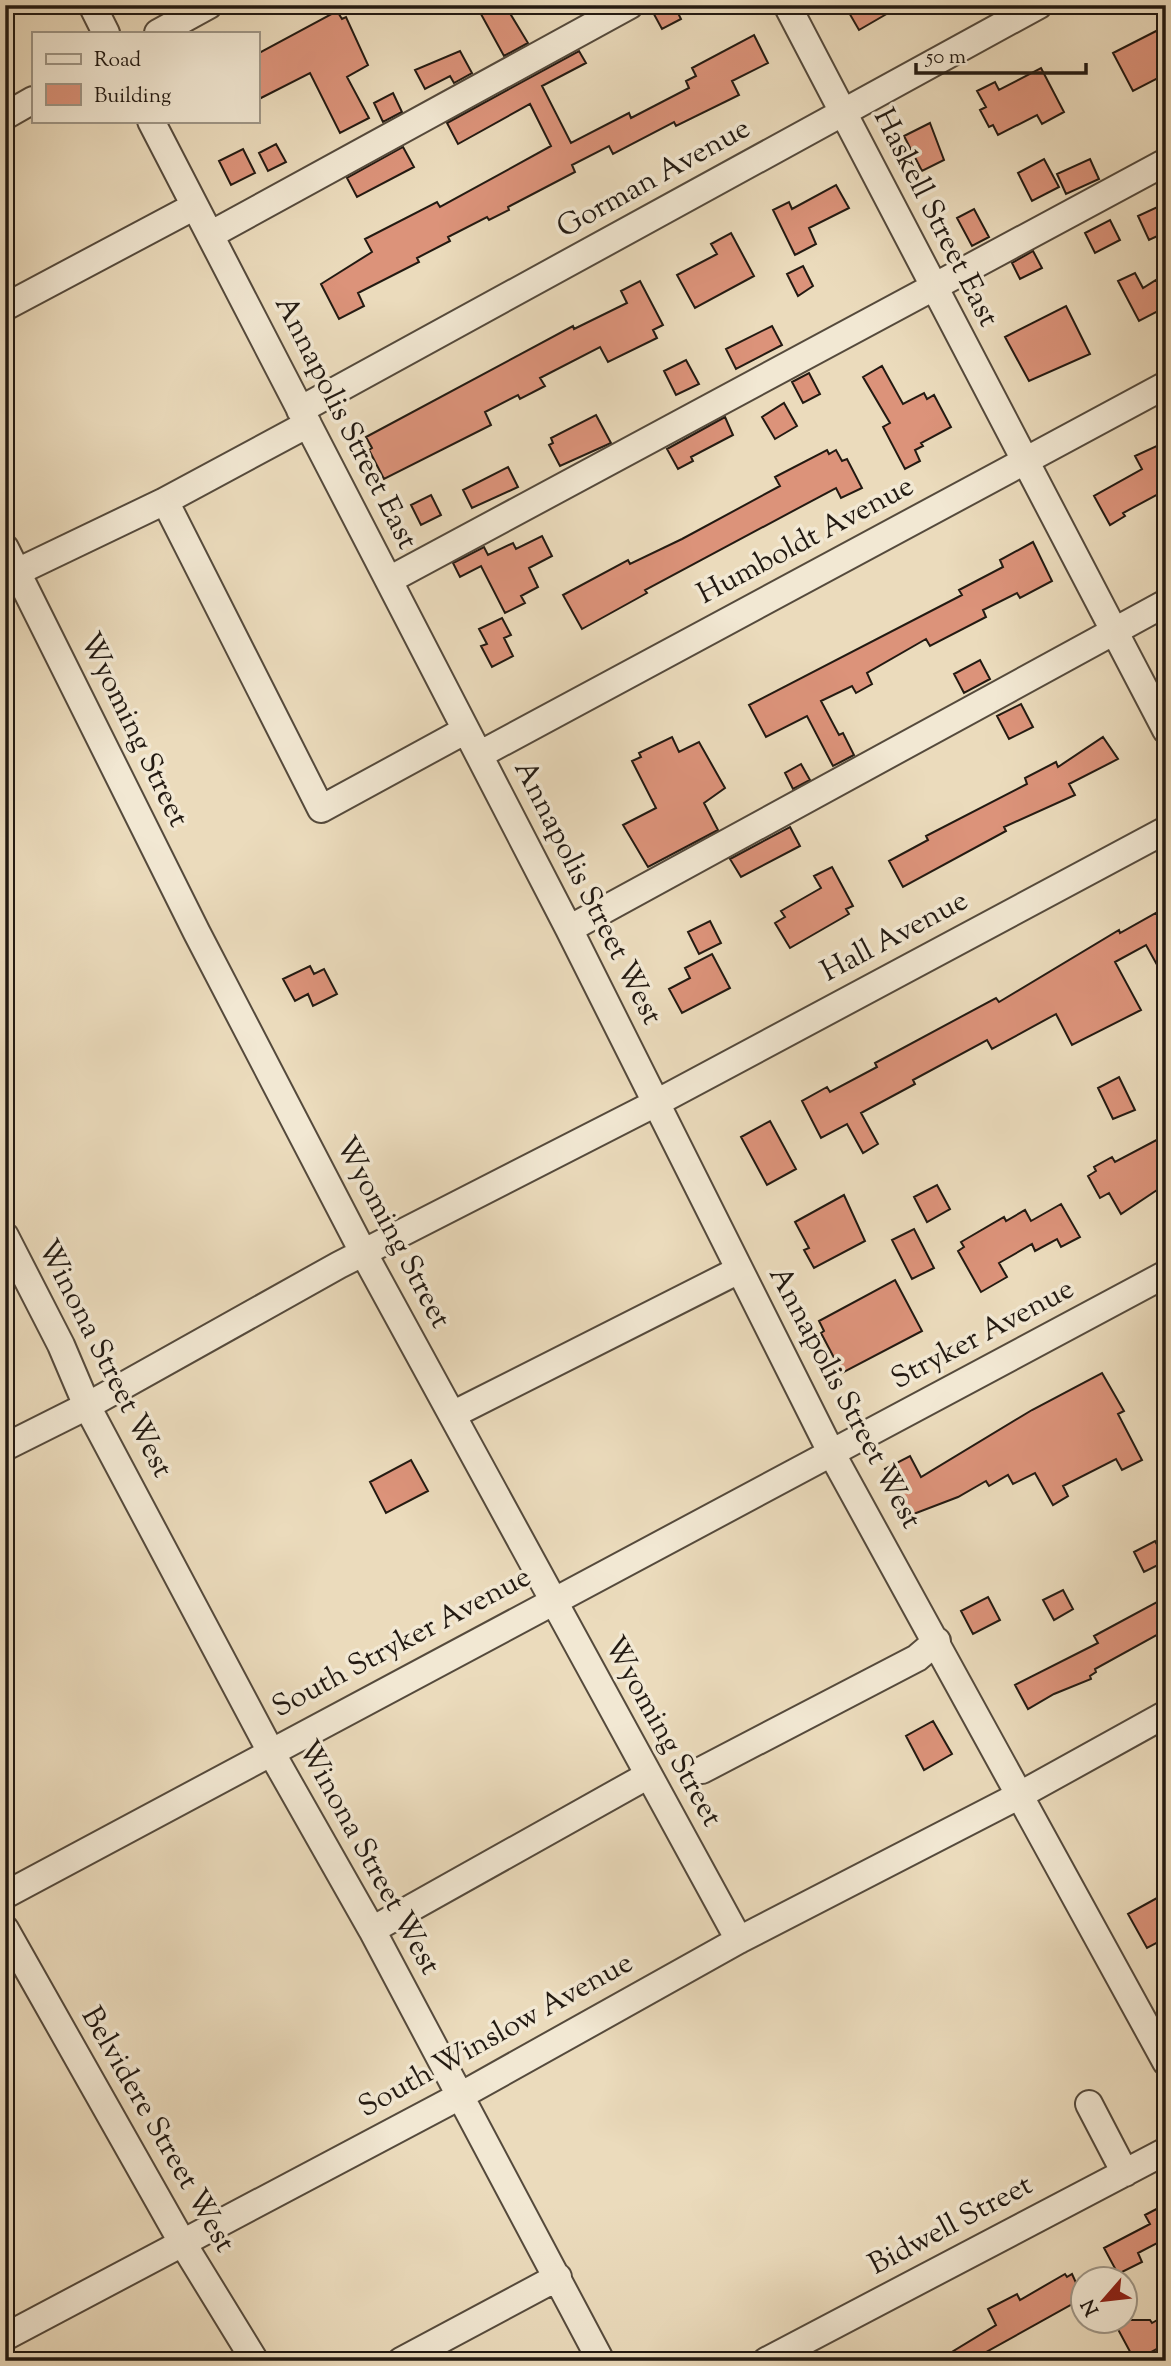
<svg xmlns="http://www.w3.org/2000/svg" width="1171" height="2366" viewBox="0 0 1171 2366" font-family="'Sorts Mill Goudy',serif">
<style>
.building{fill:#dc937a;stroke:#231a12;stroke-width:2}
.lines{fill:none;stroke-linecap:round;stroke-linejoin:round}
.minor-casing{stroke:#554a3c;stroke-width:30}
.minor{stroke:#f2e8d3;stroke-width:26}
.labels{text-anchor:middle;dominant-baseline:central;stroke-width:7;stroke-linejoin:round;paint-order:stroke}
.street-label{font-size:30px;fill:#231a12;stroke:#f2e8d3}
</style>
<rect width="100%" height="100%" fill="#ebdbbc"/>
<filter id="stains"><feTurbulence type="fractalNoise" baseFrequency=".00286" numOctaves="4"/><feColorMatrix values="0 0 0 0 .2 0 0 0 0 .09 0 0 0 0 .02 0 0 0 .5 -.17"/></filter>
<radialGradient id="worn" r=".72"><stop offset=".6" stop-color="#630" stop-opacity="0"/><stop offset="1" stop-color="#630" stop-opacity=".3"/></radialGradient>
<!-- building -->
<path class="building" d="M476,5H505L528,43L504,56Z
M649,5H674L681,19L662,29Z
M859,5H902L859,30L848,11Z
M337,11L342,19L346,17L368,65L347,77L369,118L340,133L310,73L257,100V54Z
M1166,26V74L1133,91L1113,53Z
M754,35L768,63L732,81L739,95L676,126L674,122L613,154L609,146L572,165L575,172L508,207L509,210L489,220L487,217L448,237L450,241L417,258L419,262L358,293L364,306L339,319L321,284L372,252L365,239L437,202L440,207L551,146L530,104L458,144L447,123L579,51L586,63L542,86L571,143L629,113L631,118L689,88L686,81L696,76L692,68Z
M460,51L472,73L454,83L450,76L425,89L415,70Z
M1041,68L1064,112L1042,124L1037,115L998,135L993,125L989,127L980,110L986,107L977,91L995,82L999,90Z
M393,93L402,112L383,122L374,103Z
M930,123L944,160L922,171L904,136Z
M276,144L286,162L268,171L259,153Z
M403,147L414,167L357,197L347,178Z
M243,149L255,173L231,185L219,161Z
M1044,159L1059,187L1032,201L1018,173Z
M1090,159L1099,179L1066,194L1057,174Z
M836,185L849,208L809,228L816,244L795,255L773,210L789,202L792,209Z
M1166,203V232L1149,240L1138,216Z
M974,209L989,237L972,246L957,218Z
M1110,220L1120,240L1095,253L1085,233Z
M731,233L754,276L695,308L677,275L717,254L711,244Z
M1033,251L1042,268L1020,279L1012,263Z
M803,266L813,286L798,296L787,274Z
M1135,273L1143,288L1156,280L1166,298V307L1139,321L1118,281Z
M640,281L663,325L653,330L657,338L608,362L600,347L540,378L545,386L520,399L518,395L485,412L491,425L384,479L369,450L372,448L366,437L573,326L574,329L627,303L621,291Z
M1066,306L1090,354L1029,381L1005,337Z
M772,326L782,345L736,369L726,349Z
M686,360L699,384L676,395L664,371Z
M882,366L903,404L924,393L927,399L934,395L951,427L921,443L923,446L915,450L920,461L905,469L883,427L890,423L863,377Z
M809,373L820,394L803,403L792,382Z
M784,403L797,426L775,439L762,417Z
M596,415L611,443L560,466L549,445L553,443L551,438Z
M725,417L733,435L691,457L693,461L678,469L667,449Z
M1161,444L1166,454V490L1123,513L1125,516L1110,525L1094,496L1142,469L1135,456Z
M827,450L829,454L836,450L842,461L847,459L862,488L841,498L836,488L645,590L647,593L582,629L563,595L628,560L630,564L682,539L780,486L775,477Z
M508,467L518,487L472,508L463,490Z
M431,495L441,515L421,525L411,505Z
M542,536L552,556L529,568L538,587L521,596L525,603L505,613L481,566L460,577L453,563L484,547L488,555L513,543L516,549Z
M1033,542L1052,581L1020,598L1017,593L983,610L986,617L930,646L926,639L867,673L872,684L856,693L852,686L821,701L839,735L843,733L854,755L833,766L807,716L766,737L749,705L962,595L959,590L1003,567L1000,560Z
M502,618L511,635L504,638L513,656L492,667L481,646L487,644L479,629Z
M980,660L990,679L964,693L954,674Z
M1021,704L1033,727L1009,739L997,716Z
M672,737L679,752L699,742L725,788L704,803L718,830L648,867L623,825L656,808L632,761L641,757L639,753Z
M1103,737L1118,759L1069,784L1075,795L1004,827L1006,831L903,887L889,861L928,840L926,836L1027,784L1025,778L1056,762L1058,767Z
M801,764L810,780L793,789L785,773Z
M790,827L800,846L741,877L730,859Z
M832,867L853,906L846,909L849,914L790,948L775,923L785,917L781,911L821,888L814,876Z
M1166,912V981L1146,945L1115,962L1141,1010L1072,1045L1056,1014L992,1049L987,1040L913,1080L915,1084L861,1113L878,1144L863,1153L847,1124L821,1138L802,1101L827,1087L830,1092L877,1067L875,1063L996,998L999,1002L1119,930L1120,933L1156,913L1158,917Z
M710,921L721,943L699,954L688,932Z
M712,954L730,988L682,1013L669,989L690,978L685,968Z
M310,966L314,974L324,969L337,994L313,1006L308,994L295,1001L283,979Z
M1119,1077L1135,1110L1113,1119L1098,1088Z
M770,1121L796,1169L767,1185L741,1137Z
M1166,1135V1184L1121,1214L1109,1193L1100,1198L1088,1176L1096,1171L1094,1167L1112,1157L1115,1162Z
M937,1185L950,1209L927,1222L914,1197Z
M844,1195L865,1241L814,1268L804,1250L809,1248L795,1222Z
M1061,1204L1080,1237L1061,1247L1057,1239L1035,1251L1032,1244L999,1263L1007,1277L981,1292L958,1251L964,1247L961,1242L1004,1217L1006,1221L1025,1210L1031,1221Z
M914,1229L934,1268L912,1279L892,1240Z
M895,1280L922,1331L842,1373L821,1333L824,1331L819,1321Z
M1102,1373L1124,1411L1118,1414L1142,1460L1122,1470L1116,1459L1063,1486L1068,1496L1053,1505L1035,1473L1013,1484L1008,1475L989,1486L986,1481L958,1497L911,1515L909,1511L906,1512L885,1469L910,1456L921,1477L1032,1410Z
M411,1460L428,1491L386,1513L370,1482Z
M1155,1541L1166,1561L1144,1572L1134,1552Z
M1063,1590L1073,1609L1054,1620L1043,1600Z
M988,1597L1000,1620L973,1634L961,1611Z
M1157,1602L1160,1607L1166,1604V1630L1095,1669L1096,1672L1090,1676L1091,1679L1054,1694L1028,1709L1015,1685L1098,1643L1094,1636Z
M933,1721L952,1754L924,1770L906,1736Z
M1166,1893V1938L1147,1948L1128,1914Z
M1166,2204V2255L1159,2242L1138,2253L1142,2262L1118,2274L1104,2248L1150,2224L1145,2215Z
M1065,2274L1067,2277L1072,2274L1083,2298L981,2355L984,2361H937L996,2325L988,2309L1017,2294L1020,2300Z
M1159,2319L1166,2331V2344L1135,2361L1113,2320H1150L1152,2323Z"/>
<g class="lines">
<defs>
<path id="minor" d="M92,5L106,33
M787,5L1166,730
M158,33L209,5
M5,116L33,100
M151,121L569,929L832,1454L1166,2062
M210,235L630,5
M5,307L195,206
M300,410L1039,5
M165,501L321,809L466,730
M5,548L197,933L363,1252L739,1940
M17,572L165,501L308,424
M389,580L1166,162
M479,755L1166,385
M569,929L1166,603
M5,1236L61,1345L87,1406L271,1752L372,1930L601,2361
M452,1415L739,1270
M5,1447L87,1406L339,1265L656,1103L1166,830
M702,1770L917,1658L937,1641
M5,1895L1166,1274
M5,1929L182,2242L255,2361
M372,1930L647,1776
M1089,2104L1125,2173
M5,2337L460,2096L739,1940L1020,1795L1166,1714
M401,2361L558,2277
M766,2361L1166,2151"/>
</defs>
<!-- minor casing -->
<use href="#minor" class="minor-casing"/>
<!-- minor -->
<use href="#minor" class="minor"/>
</g>
<g class="labels">
<!-- street labels -->
<g class="street-label">
<text transform="translate(654 179) rotate(-29)">Gorman Avenue</text>
<text transform="translate(935 218) rotate(63)">Haskell Street East</text>
<text transform="translate(345 423) rotate(63)">Annapolis Street East</text>
<text transform="translate(806 541) rotate(-28)">Humboldt Avenue</text>
<text transform="translate(133 730) rotate(64)">Wyoming Street</text>
<text transform="translate(587 893) rotate(63)">Annapolis Street West</text>
<text transform="translate(895 937) rotate(-28)">Hall Avenue</text>
<text transform="translate(392 1233) rotate(62)">Wyoming Street</text>
<text transform="translate(983 1335) rotate(-28)">Stryker Avenue</text>
<text transform="translate(104 1359) rotate(63)">Winona Street West</text>
<text transform="translate(844 1398) rotate(62)">Annapolis Street West</text>
<text transform="translate(402 1643) rotate(-28)">South Stryker Avenue</text>
<text transform="translate(662 1732) rotate(61)">Wyoming Street</text>
<text transform="translate(368 1858) rotate(61)">Winona Street West</text>
<text transform="translate(496 2036) rotate(-29)">South Winslow Avenue</text>
<text transform="translate(157 2130) rotate(60)">Belvidere Street West</text>
<text transform="translate(951 2226) rotate(-28)">Bidwell Street</text>
</g>
</g>
<!-- margin -->
<rect width="1171" height="2366" fill="none" stroke="#ebdbbc" stroke-width="28"/>
<rect x="7" y="7" width="1157" height="2352" fill="none" stroke="#231a12" stroke-width="3.5"/>
<rect x="14" y="14" width="1143" height="2338" fill="none" stroke="#231a12" stroke-width="2"/>
<!-- legend -->
<rect x="32" y="32" width="228" height="91" fill="#f2e8d3" stroke="#9f9686" stroke-width="2"/>
<rect x="46" y="54" width="35" height="10" fill="#f2e8d3" stroke="#9f9686" stroke-width="2"/>
<text x="94" y="66" font-size="21" fill="#231a12">Road</text>
<rect x="46" y="84" width="35" height="21" fill="#dc937a" stroke="#9f9686" stroke-width="2"/>
<text x="94" y="102" font-size="21" fill="#231a12">Building</text>
<!-- north arrow -->
<g transform="translate(1104 2300) rotate(242)"><circle r="33" fill="#f2e8d3" stroke="#9f9686" stroke-width="2"/>
<path d="M0-5L12 26L0 18L-12 26Z" fill="#8f2418"/>
<text y="-10" font-size="19" font-weight="bold" text-anchor="middle" fill="#231a12">N</text>
</g>
<!-- scale -->
<path d="M916 63v10h170v-10" fill="none" stroke="#231a12" stroke-width="3.5"/>
<text x="926" y="63" font-size="21" fill="#231a12" stroke="#f2e8d3" stroke-width="5" paint-order="stroke">50 m</text>
<rect width="100%" height="100%" filter="url(#stains)"/>
<rect width="100%" height="100%" fill="url(#worn)"/>
</svg>
